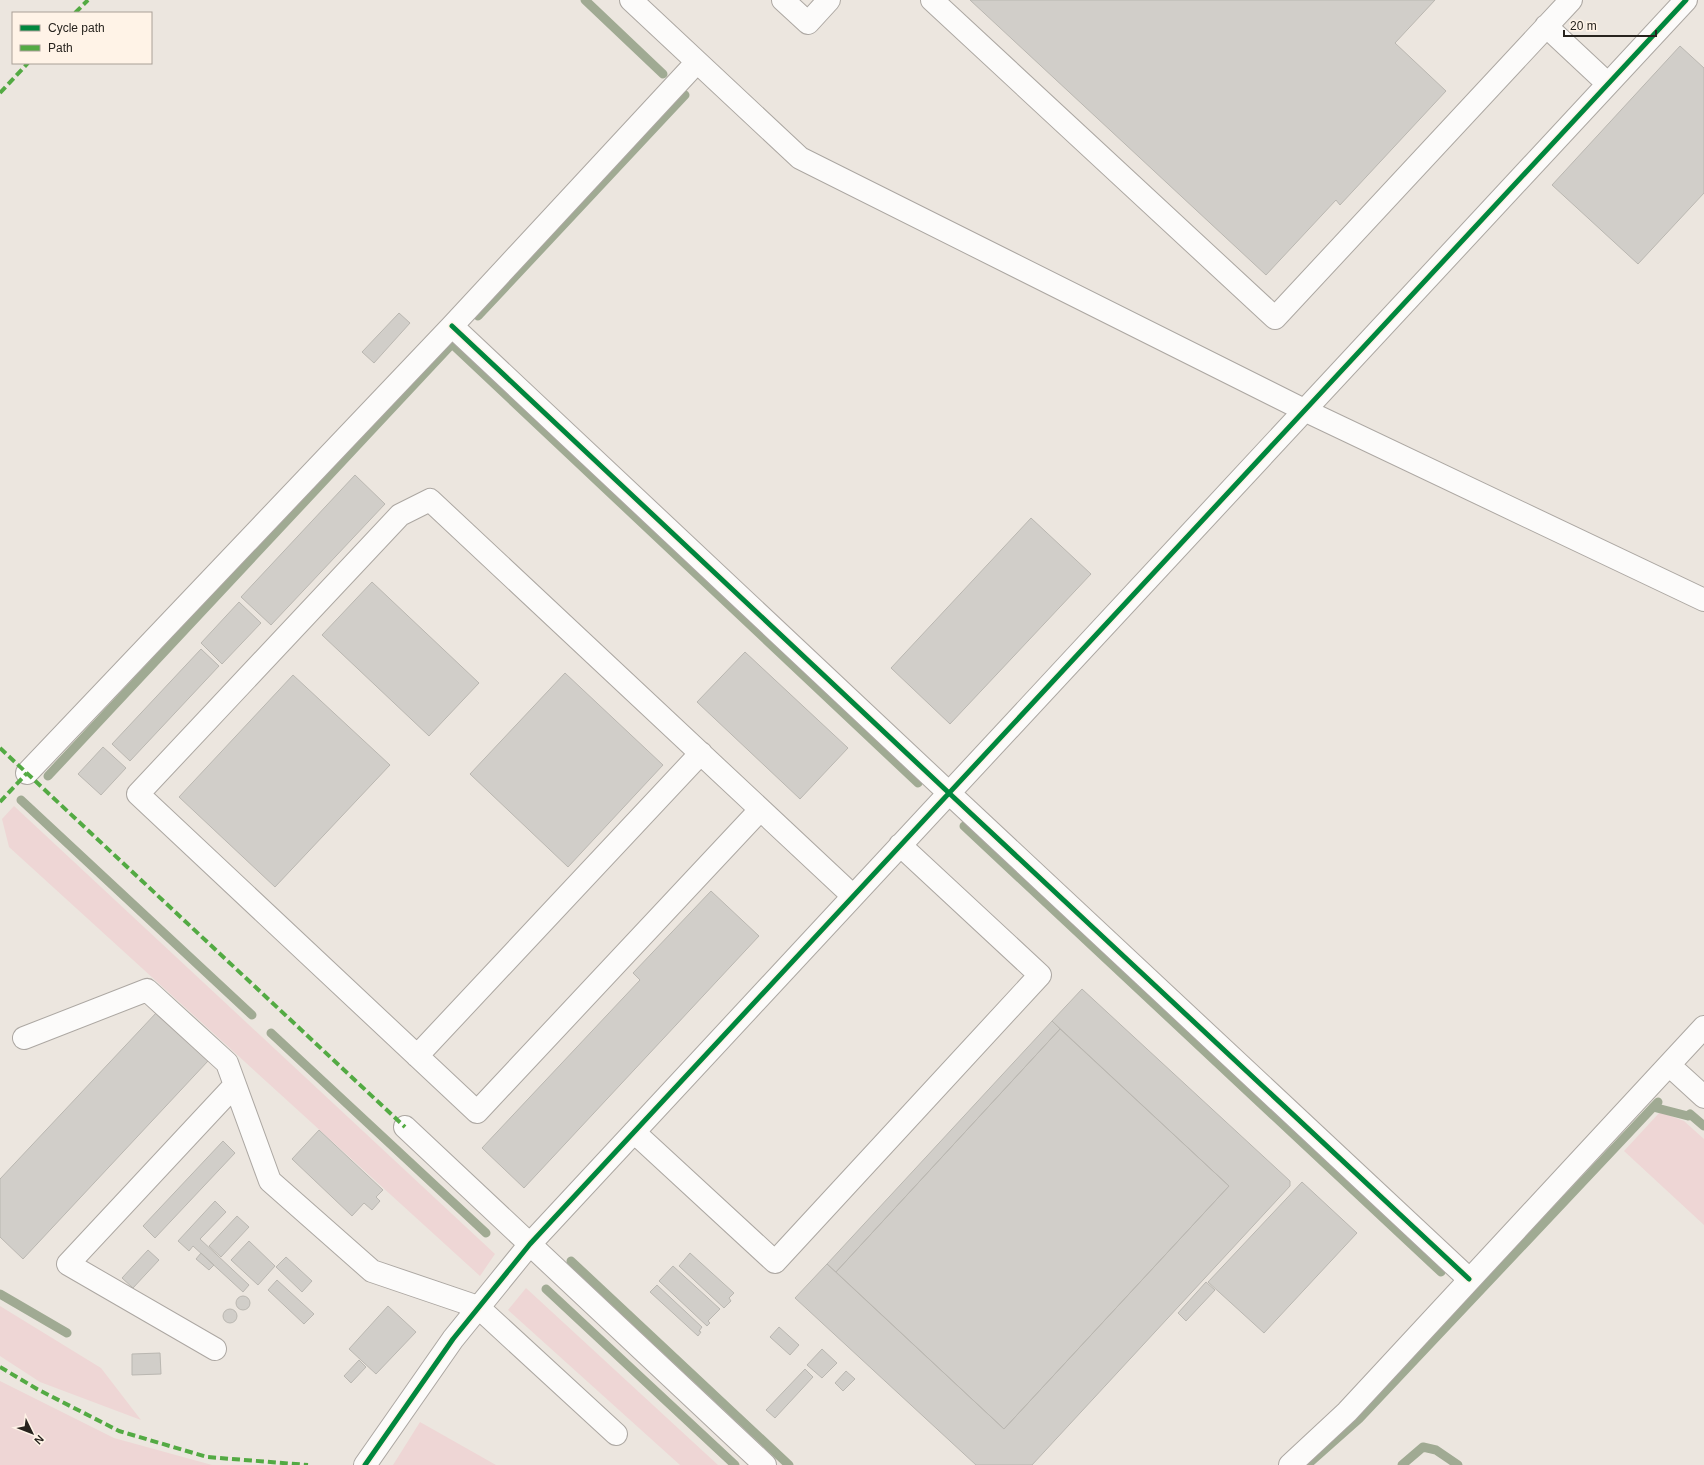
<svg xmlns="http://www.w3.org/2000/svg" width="1704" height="1465" viewBox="0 0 1704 1465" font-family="Helvetica,sans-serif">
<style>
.green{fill:#eed6d5}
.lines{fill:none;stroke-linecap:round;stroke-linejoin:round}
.stream{stroke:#a0aa93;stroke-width:9}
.building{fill:#d1cec9;stroke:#bab7b1}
.minor-casing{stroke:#aca7a2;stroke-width:24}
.minor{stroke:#fcfbfa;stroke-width:22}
.quiet{stroke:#53aa43;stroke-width:4;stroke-dasharray:8 4;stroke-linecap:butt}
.cycleway-casing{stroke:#fff3e7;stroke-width:8}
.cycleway{stroke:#00873e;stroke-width:5}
</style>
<rect width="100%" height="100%" fill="#ece6df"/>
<!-- green -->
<path class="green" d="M14,806L495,1254L480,1276L9,847L2,819Z
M1660,1112L1684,1121L1704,1139V1225L1624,1151Z
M526,1288L718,1465H680L508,1310Z
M0,1306L101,1368L141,1420L40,1382L0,1356Z
M0,1381L114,1438L212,1465H0Z
M420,1422L496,1465H393Z"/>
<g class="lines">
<!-- stream -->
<path class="stream" d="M585,0L663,74
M478,316L685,95
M452,344L918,783
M48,776L453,343
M21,800L252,1015
M964,826L1441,1272
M271,1033L486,1233
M1653,1107L1688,1116L1690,1114L1704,1126
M571,1261L789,1465
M546,1289L735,1465
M0,1294L67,1333
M1307,1465L1359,1419L1658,1102
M1402,1465L1423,1447L1436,1450L1458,1465"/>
</g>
<!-- building -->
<path class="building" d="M970,0H1435L1395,43L1446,91L1340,205L1336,200L1266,275Z
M1680,46L1704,68V193L1638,264L1552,185Z
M399,313L410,323L374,363L362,352Z
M355,475L385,504L271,625L241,597Z
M1031,518L1091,574L950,724L891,668Z
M372,582L479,683L429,736L322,635Z
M239,602L261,623L222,664L201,643Z
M201,649L219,666L130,761L112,744Z
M745,652L848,748L800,799L697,702Z
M565,673L663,765L568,867L470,774Z
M293,675L390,765L275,887L179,797Z
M103,747L126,768L101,795L78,774Z
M711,891L759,936L524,1188L482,1148L640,980L633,973Z
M1082,989L1290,1181V1186L1032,1465H976L795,1298L827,1264L1004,1429L1229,1186L1052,1021Z
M157,1012L208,1061L23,1259L0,1237V1179Z
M1052,1021L1060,1029L836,1272L827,1264Z
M1060,1029L1229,1186L1004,1429L836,1272Z
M319,1130L383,1190L376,1197L380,1201L372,1210L364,1203L352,1216L292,1159Z
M223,1141L235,1153L155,1238L143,1226Z
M1302,1182L1357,1233L1264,1333L1208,1282Z
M215,1201L226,1212L200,1239L249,1285L243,1292L193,1246L189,1251L178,1241Z
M237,1216L249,1227L221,1257L209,1246Z
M249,1241L275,1266L258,1285L231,1260Z
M148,1250L159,1260L133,1288L122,1278Z
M201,1253L214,1265L209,1270L196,1259Z
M690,1253L734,1293L729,1298L731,1301L724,1308L679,1266Z
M286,1257L312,1281L302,1292L276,1267Z
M673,1266L720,1309L708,1321L710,1323L707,1326L659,1281Z
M277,1280L314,1314L304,1324L268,1290Z
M1206,1282L1215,1290L1186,1321L1178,1313Z
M657,1285L702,1327L699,1331L701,1332L698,1336L650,1292Z
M236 1303a7 7 0 1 1 14 0a7 7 0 1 1-14 0Z
M388,1306L416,1332L376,1374L349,1349Z
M223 1316a7 7 0 1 1 14 0a7 7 0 1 1-14 0Z
M779,1327L799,1345L790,1355L770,1337Z
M822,1349L837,1363L822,1378L807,1365Z
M160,1353L161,1374L132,1375V1354Z
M359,1360L366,1367L351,1383L344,1376Z
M805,1369L813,1377L775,1418L766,1410Z
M846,1371L855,1379L843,1391L835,1383Z"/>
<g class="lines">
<defs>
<path id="minor" d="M631,0L800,158L1304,410L1704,600
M783,0L808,23L829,0
M932,0L1275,318L1571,0
M1546,26L1608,84
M452,326L949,793L1469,1279
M27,773L452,326L697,62
M760,810L477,1112L138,794L400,515L430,500L853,896
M24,1038L147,990L227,1063L270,1181L372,1271L478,1307L616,1434
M417,1056L701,753
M1669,1065L1704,1097
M405,1127L765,1465
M634,1132L775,1262L1040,975L900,845
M215,1349L68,1264L235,1085
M365,1465L453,1339L530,1244L1686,0
M1290,1465L1347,1412L1704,1027"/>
</defs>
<!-- minor casing -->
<use href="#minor" class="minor-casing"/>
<!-- minor -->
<use href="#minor" class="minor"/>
<!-- quiet -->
<path class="quiet" d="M75,13L88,0
M0,93L28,63
M0,748L405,1127
M0,802L27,773
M0,1367L37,1389L119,1431L207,1457L308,1465"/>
<defs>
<path id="cycleway" d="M452,326L949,793L1469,1279
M365,1465L453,1339L530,1244L1686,0"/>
</defs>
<!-- cycleway casing -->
<use href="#cycleway" class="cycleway-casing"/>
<!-- cycleway -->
<use href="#cycleway" class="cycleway"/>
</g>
<!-- legend -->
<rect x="12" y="12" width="140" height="52" fill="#fff3e7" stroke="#a9a097"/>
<rect x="20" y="25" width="20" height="6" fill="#00873e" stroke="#a9a097"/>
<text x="48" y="32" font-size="12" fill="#27231e">Cycle path</text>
<rect x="20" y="45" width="20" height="6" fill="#53aa43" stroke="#a9a097"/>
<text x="48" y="52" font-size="12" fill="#27231e">Path</text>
<!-- north arrow -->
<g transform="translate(32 1433) rotate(133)" stroke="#fff3e7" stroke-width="3" paint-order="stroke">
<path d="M0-3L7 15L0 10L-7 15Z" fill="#27231e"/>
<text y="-6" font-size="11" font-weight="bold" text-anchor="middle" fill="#27231e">N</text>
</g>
<!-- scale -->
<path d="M1564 30v6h92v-6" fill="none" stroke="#27231e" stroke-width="2"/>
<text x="1570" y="30" font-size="12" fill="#27231e" stroke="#fff3e7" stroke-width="3" paint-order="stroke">20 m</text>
</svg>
